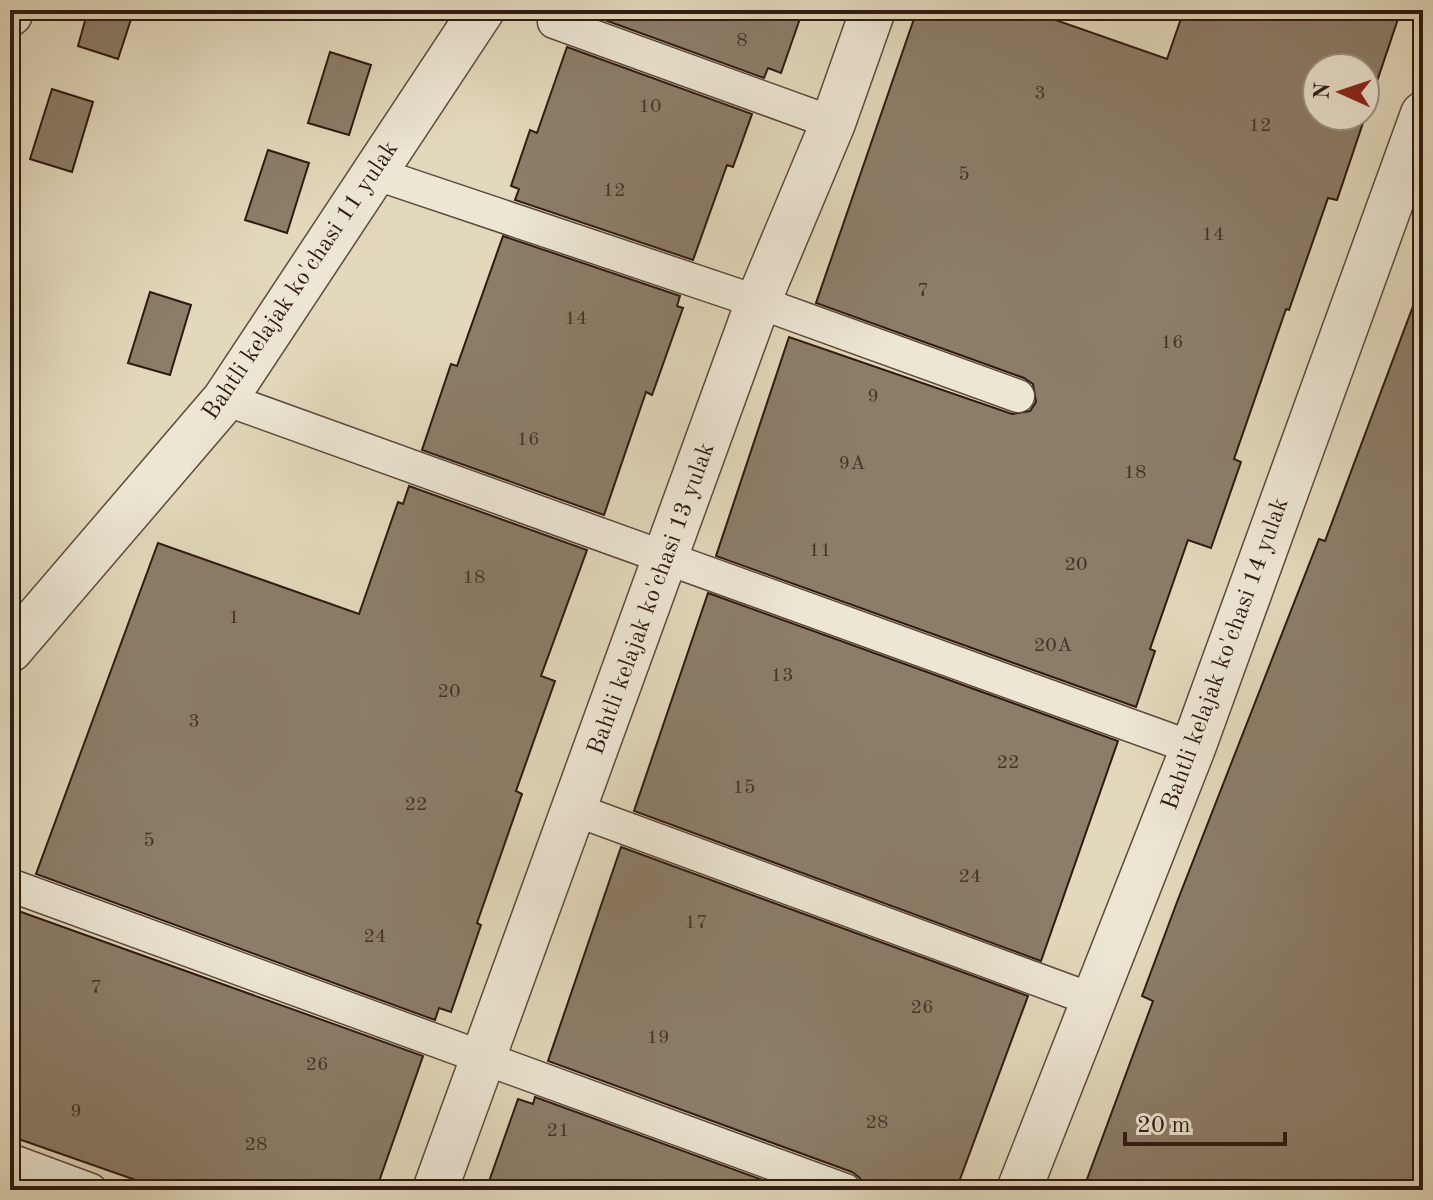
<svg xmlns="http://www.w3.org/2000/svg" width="1433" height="1200" viewBox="0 0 1433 1200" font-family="'Old Standard TT',serif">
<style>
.building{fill:#8c7d69;stroke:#2f1a11;stroke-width:2;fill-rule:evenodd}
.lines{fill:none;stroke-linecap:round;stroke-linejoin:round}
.service-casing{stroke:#5c4a3c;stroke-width:35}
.minor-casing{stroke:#5c4a3c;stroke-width:47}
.service{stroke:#ece6d3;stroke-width:32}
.minor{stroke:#ece6d3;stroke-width:44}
.labels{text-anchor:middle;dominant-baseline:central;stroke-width:6;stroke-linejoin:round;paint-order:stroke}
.number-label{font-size:20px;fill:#463327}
.street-label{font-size:24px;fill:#2f1a11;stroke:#ece6d3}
</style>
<rect width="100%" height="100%" fill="#e2d8bb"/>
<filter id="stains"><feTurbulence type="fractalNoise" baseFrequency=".0025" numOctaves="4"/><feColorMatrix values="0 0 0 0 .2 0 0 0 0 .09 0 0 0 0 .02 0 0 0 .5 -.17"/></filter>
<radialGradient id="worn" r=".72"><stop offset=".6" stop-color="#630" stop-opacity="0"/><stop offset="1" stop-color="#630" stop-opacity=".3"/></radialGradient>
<!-- building -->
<path class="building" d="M88,10H134L118,59L78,46Z
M803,10L781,73L768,68L764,78L580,11Z
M917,10H1027L1167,59L1184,10H1401L1337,200L1328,198L1289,310L1286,309L1234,459L1241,462L1211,548L1188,540L1150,649L1155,651L1136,707L716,556L789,337L1012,414L1030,411L1036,402L1033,384L1024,378L816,303ZM1317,68H1365V116H1317Z
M567,47L752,114L733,167L727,165L693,260L515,200L519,189L511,186L530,130L537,133Z
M330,52L371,65L349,135L308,123Z
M52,89L93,102L72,172L30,159Z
M268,150L309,163L287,233L245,220Z
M503,236L680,296L677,306L683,308L652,395L646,392L604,515L422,450L451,364L457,366Z
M150,292L191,305L170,375L128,363Z
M1418,293L1423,294V1190H1083L1153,1001L1142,996L1177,902L1319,539L1325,541Z
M409,486L587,550L541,676L555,681L516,791L522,794L477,923L481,925L451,1012L439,1008L435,1020L36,874L158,543L359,614L398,502L403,504Z
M708,593L1118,741L1041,961L634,811Z
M621,847L1028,996L956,1190H864L860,1178L852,1172L548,1061Z
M10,908L423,1056L376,1190H164L10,1136Z
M535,1097L790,1190H486L518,1099L533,1104Z"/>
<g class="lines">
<defs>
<path id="service" d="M554,22L833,123
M371,172L758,302L1018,396
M225,399L1193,748
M576,810L1093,1000
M10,885L845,1190
M10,1160L91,1190"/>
<path id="minor" d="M10,14L11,10
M10,650L225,399L482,10
M435,1190L758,302L833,123L873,10
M1019,1190L1193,748L1423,114"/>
</defs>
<!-- service casing -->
<use href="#service" class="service-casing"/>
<!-- minor casing -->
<use href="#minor" class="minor-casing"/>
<!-- service -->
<use href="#service" class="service"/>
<!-- minor -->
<use href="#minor" class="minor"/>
</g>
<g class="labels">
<!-- number labels -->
<g class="number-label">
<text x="742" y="41">8</text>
<text x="1040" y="94">3</text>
<text x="650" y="107">10</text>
<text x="1260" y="126">12</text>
<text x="964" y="175">5</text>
<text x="614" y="191">12</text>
<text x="1213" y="235">14</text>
<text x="923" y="291">7</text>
<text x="576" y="319">14</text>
<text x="1172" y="343">16</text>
<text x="873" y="397">9</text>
<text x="528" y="440">16</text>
<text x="852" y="464">9А</text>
<text x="1135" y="473">18</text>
<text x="820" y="551">11</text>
<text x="1076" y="565">20</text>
<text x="474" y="578">18</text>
<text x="234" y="618">1</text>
<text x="1053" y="646">20A</text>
<text x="782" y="676">13</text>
<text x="449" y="692">20</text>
<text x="194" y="722">3</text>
<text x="1008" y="763">22</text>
<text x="744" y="788">15</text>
<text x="416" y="805">22</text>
<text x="149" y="841">5</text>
<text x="970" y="877">24</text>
<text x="696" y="923">17</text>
<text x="375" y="937">24</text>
<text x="96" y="988">7</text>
<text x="922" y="1008">26</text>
<text x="658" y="1038">19</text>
<text x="317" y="1065">26</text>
<text x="76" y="1112">9</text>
<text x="877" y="1123">28</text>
<text x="558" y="1131">21</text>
<text x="256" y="1145">28</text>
</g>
<!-- street labels -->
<g class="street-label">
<text transform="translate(301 281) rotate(-56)">Bahtli kelajak ko'chasi 11 yulak</text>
<text transform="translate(652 599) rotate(-70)">Bahtli kelajak ko'chasi 13 yulak</text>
<text transform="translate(1226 654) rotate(-70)">Bahtli kelajak ko'chasi 14 yulak</text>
</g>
</g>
<!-- margin -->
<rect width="1433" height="1200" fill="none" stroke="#e2d8bb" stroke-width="40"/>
<rect x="12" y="12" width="1409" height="1176" fill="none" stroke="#2f1a11" stroke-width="4"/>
<rect x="20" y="20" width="1393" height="1160" fill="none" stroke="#2f1a11" stroke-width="2"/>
<!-- north arrow -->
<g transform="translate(1341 92) rotate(273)"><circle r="38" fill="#ece6d3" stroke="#a09485" stroke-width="2"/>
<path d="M0-6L14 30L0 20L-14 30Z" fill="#8f2418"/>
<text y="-12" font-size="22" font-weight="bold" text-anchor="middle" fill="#2f1a11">N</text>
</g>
<!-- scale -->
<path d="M1125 1132v12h160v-12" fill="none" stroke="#2f1a11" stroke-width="4"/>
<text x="1137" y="1132" font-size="24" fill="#2f1a11" stroke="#ece6d3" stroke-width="6" paint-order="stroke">20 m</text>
<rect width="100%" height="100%" filter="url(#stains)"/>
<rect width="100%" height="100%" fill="url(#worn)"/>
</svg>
